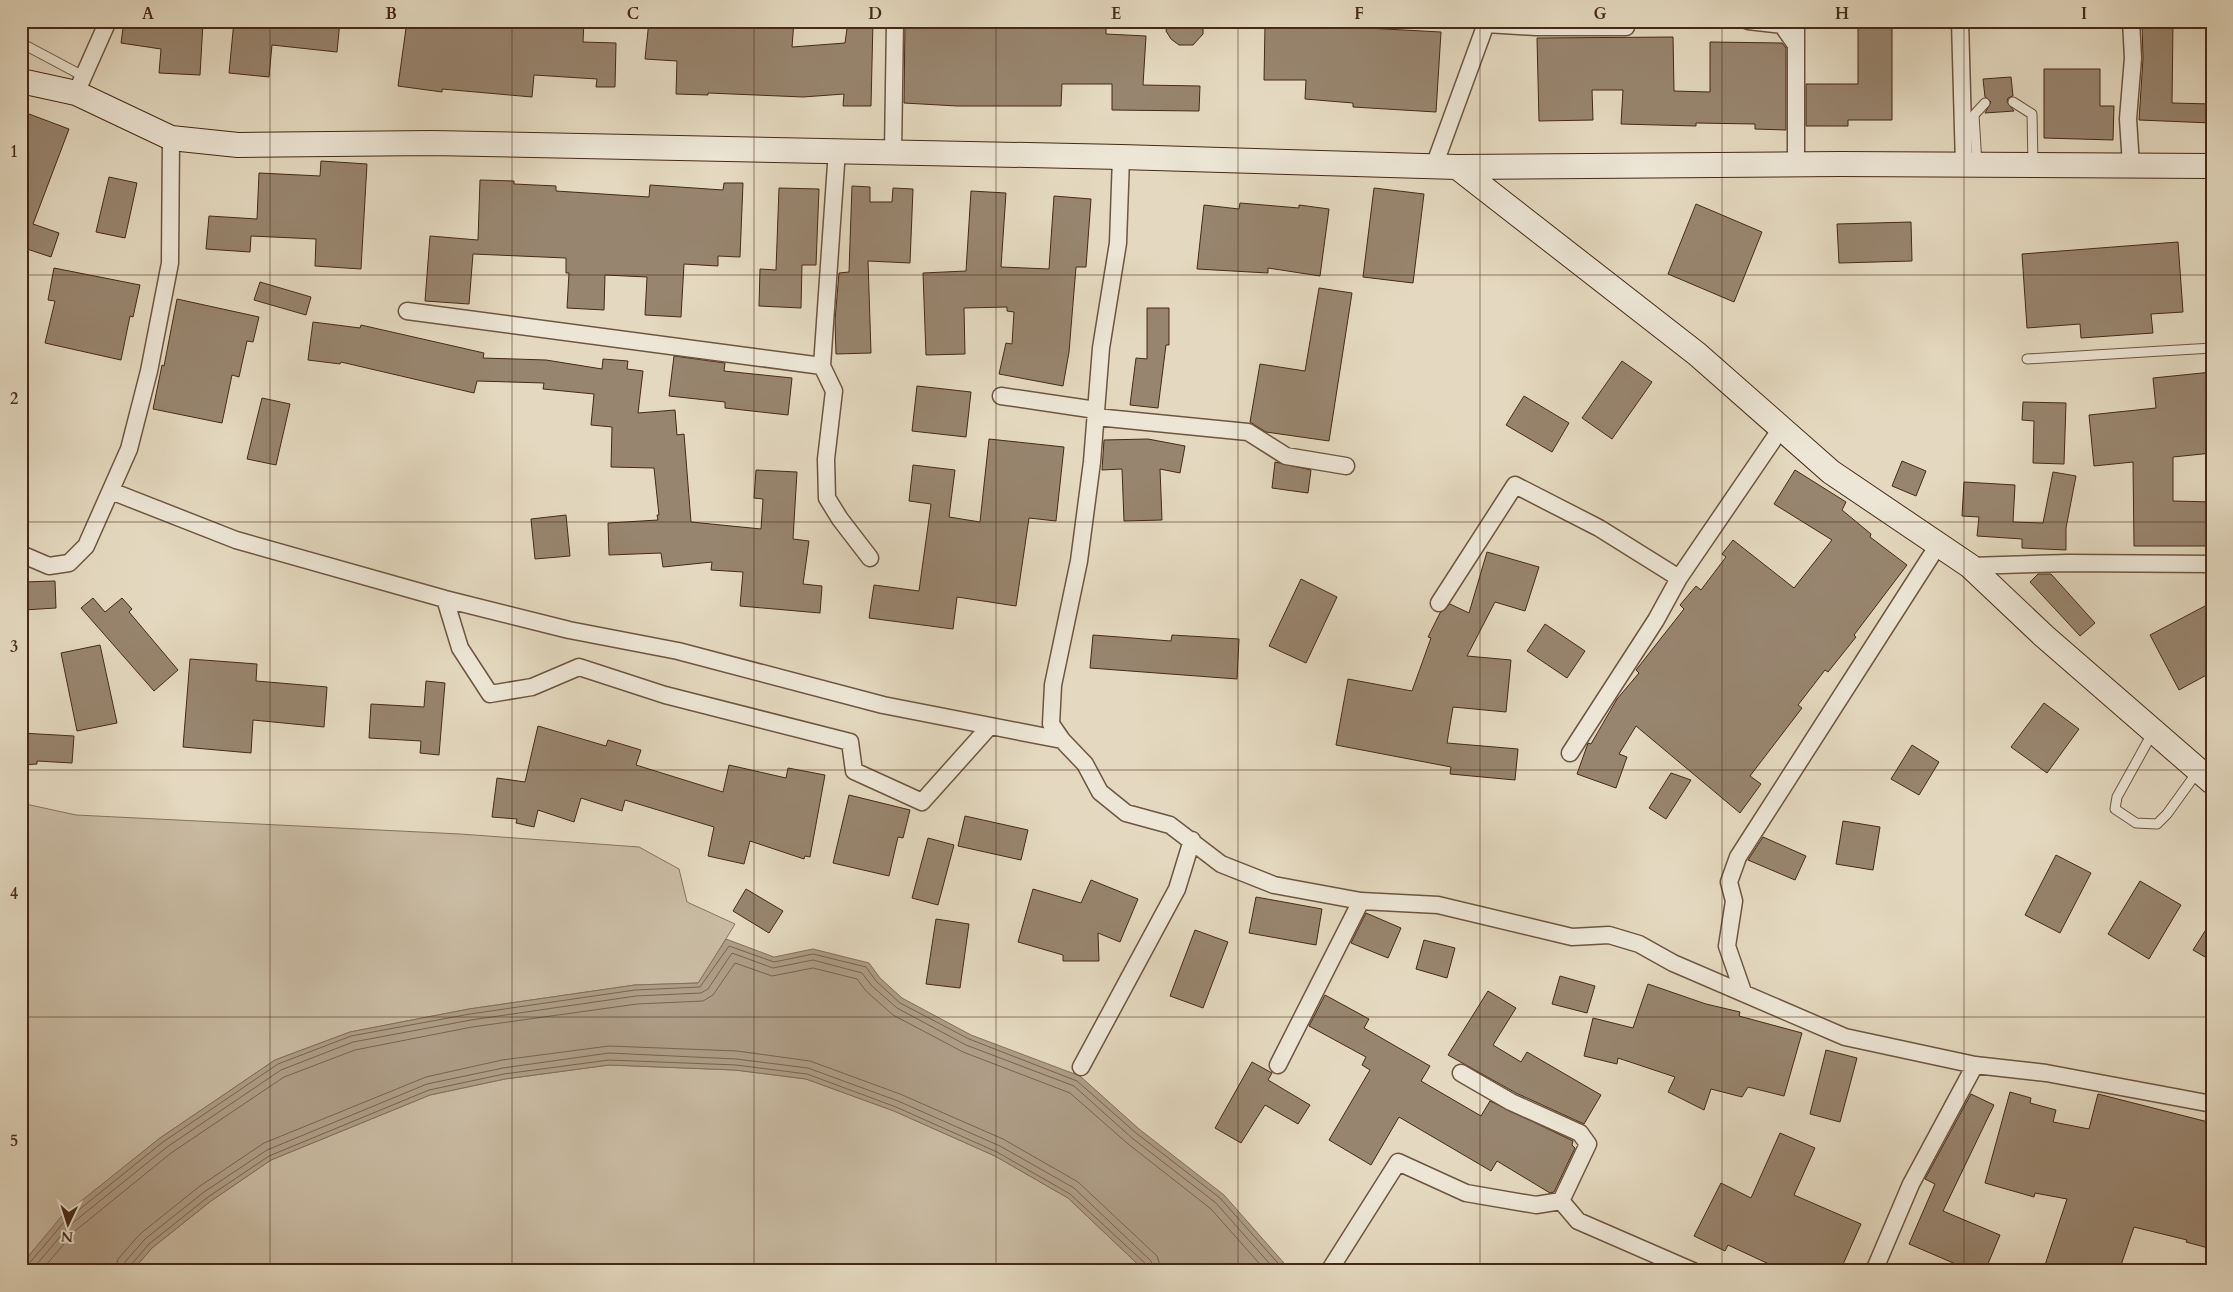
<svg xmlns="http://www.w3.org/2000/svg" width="2233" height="1292" viewBox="0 0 2233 1292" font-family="Cardo,serif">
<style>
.green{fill:#c9bba3;stroke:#88725d}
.water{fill:#ae9d87;stroke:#846f5a}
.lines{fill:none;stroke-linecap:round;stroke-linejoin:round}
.shore{stroke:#7a634f;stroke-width:1}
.building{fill:#98856f;stroke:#462917}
.lane-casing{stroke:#6e5541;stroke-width:11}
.street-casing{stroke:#6e5541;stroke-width:19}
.secondary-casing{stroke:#462917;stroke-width:26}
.lane{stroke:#ede6d6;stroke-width:9}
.street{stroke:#ede6d6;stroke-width:16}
.secondary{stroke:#ede6d6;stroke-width:24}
.grid{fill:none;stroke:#462917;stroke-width:1;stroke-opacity:0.55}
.neatline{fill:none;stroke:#462917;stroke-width:2}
.grid-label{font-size:16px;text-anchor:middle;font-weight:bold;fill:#462917}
</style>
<rect width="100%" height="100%" fill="#e4d9c0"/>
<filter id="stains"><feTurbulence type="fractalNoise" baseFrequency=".004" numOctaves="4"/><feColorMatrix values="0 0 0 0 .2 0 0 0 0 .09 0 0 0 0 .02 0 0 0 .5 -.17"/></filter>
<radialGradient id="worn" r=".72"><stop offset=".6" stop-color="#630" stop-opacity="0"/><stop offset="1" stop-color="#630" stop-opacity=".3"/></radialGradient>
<!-- green -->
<path class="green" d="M21,803L76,815L460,834L639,847L679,869L687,902L735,924L699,983L635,985L469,1009L350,1032L275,1060L160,1138L62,1217L21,1265Z
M609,1065L735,1070L806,1079L894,1111L995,1156L1068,1198L1145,1271H132L152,1248L211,1201L271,1160L430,1095L505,1079Z"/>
<!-- water -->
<path class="water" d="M726,939L774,957L813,949L869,963L880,978L902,998L971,1035L1080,1076L1139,1129L1224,1195L1291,1271H1145L1068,1198L995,1156L894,1111L806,1079L735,1070L609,1065L505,1079L430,1095L271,1160L211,1201L152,1248L132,1271H21V1265L61,1217L160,1138L275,1060L350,1032L469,1009L635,985L698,983Z"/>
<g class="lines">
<!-- shore -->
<path class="shore" d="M21,1268L27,1266L65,1221L163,1142L278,1064L351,1036L470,1014L635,990L700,987L729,946L774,962L813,954L866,967L876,981L900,1003L969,1039L1077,1081L1136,1133L1220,1198L1285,1271
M31,1271L70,1225L167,1147L281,1070L353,1042L471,1020L636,996L701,993L708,989L732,953L773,968L813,960L862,973L872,986L897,1008L966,1045L1074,1086L1132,1138L1216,1203L1276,1271
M41,1271L75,1231L171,1153L284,1077L355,1050L472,1027L637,1004L703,1001L713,995L735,963L772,976L813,968L857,979L866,991L893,1015L963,1052L1070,1093L1127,1143L1211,1209L1266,1271
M115,1271L118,1259L140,1234L200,1186L264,1143L426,1077L502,1060L609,1046L737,1051L810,1061L900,1094L1003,1139L1078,1182L1157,1256L1162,1271
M123,1271L125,1262L145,1239L204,1192L267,1150L427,1084L503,1068L609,1053L736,1059L808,1068L898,1101L1000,1146L1074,1188L1151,1261L1155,1271
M129,1271L130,1266L149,1244L208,1197L269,1156L429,1090L504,1074L609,1060L736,1065L807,1074L896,1107L997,1152L1070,1194L1147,1265L1148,1271"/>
</g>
<!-- building -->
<path class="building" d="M124,21L203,23L200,75L159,73L161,49L121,43Z
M234,21H340L337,52L272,45L269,77L229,73Z
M407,21H584L583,42L616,43L615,87H596L597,79L534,75L532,97L442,89V92L398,86Z
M649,21H794L792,47L845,43L848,21H873L871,106H843L844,94L803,97L708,93V95L676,94L677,61L645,59Z
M905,21H1106V34L1146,36L1143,85L1200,86L1199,111L1112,110V84H1062L1061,106H957L904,103Z
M1168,21H1203V34L1193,45H1179L1171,39L1166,31Z
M1312,21H1348L1347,27L1441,32L1436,112L1353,107V103L1305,99L1306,80H1264L1265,25H1311Z
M2142,22L2173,23L2172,103L2212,104V123L2139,120L2143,59Z
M1858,24H1892V120H1848V126H1806V84H1858Z
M1673,37L1674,91L1710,92V42L1782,43L1786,48V130L1755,129V124L1696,123V126L1621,124L1623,90H1592L1593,120L1539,121L1537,38Z
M2044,69H2100V106H2114L2113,140L2044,138Z
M2011,77L2013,96L2008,98L2007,102L2014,111L1985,113L1991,102L1985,97L1983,79Z
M21,111L69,129L33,224L59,233L51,257L24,248L21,252Z
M321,161L367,164L361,269L315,266L316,239L251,236L250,252L206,249L209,216L257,219L259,173L320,176Z
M109,177L137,183L125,238L96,232Z
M480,180L514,181V184L556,186V191L649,197L650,185L723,190L724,183H743L740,257L718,256V266L684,264L681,317L645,315L647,277L605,275L604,310L567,308L569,273H566V258L473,254L469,304L425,301L430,236L478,240Z
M852,186L870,187V202H892L893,188L913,189L910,263L868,261L871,353L836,354L835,320L839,273L849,272Z
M779,188L819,189L816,265H802L801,308L759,306L760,269L776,270Z
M1374,188L1424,194L1413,283L1363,277Z
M971,191L1006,193L1001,267L1049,269L1054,196L1091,199L1086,267H1076L1069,352L1063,386L999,374L1006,343L1012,344L1014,312L1007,311V307L964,308L965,354L926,355L923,273L966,271Z
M1240,203L1299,208V205L1329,209L1320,276L1268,268V273L1197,269L1204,205L1239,209Z
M1696,204L1762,232L1734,302L1668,274Z
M1911,222L1912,261L1839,263L1837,224Z
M2178,242L2183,312L2151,314L2153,333L2081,338L2080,324L2027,328L2022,254Z
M54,268L140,285L133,317L130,316L121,360L45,343L55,301L48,300Z
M260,282L311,297L306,315L254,300Z
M1319,288L1352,293L1329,441L1266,432L1250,422L1260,364L1305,371Z
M177,299L259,317L253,342L247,341L239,377L232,375L222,423L153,409L162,365L164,366Z
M1147,308H1169V345H1166L1158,408L1130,405L1136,358L1147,359Z
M313,322L360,328L361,325L484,353L483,358L546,360L602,369L603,359L628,361L627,369L643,371L638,413L675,410L677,435L684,434L691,522L761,529L763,499L754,498L756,470L797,472L793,539L809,541L803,584L822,586L820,613L740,606L743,572L711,570L712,562L663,567L661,553L609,555L608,523L658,520L657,515H659L654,468L611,467L612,427L591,425L594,394L543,389L544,383L477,381L474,393L341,362L340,364L308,360Z
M674,356L725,363L724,371L792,378L788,415L725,408V402L669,396Z
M1622,361L1652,382L1612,439L1582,418Z
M2212,372V453L2173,457V501L2212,502V546H2134L2133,462L2094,466L2089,415L2156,408L2153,378Z
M917,386L971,392L966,437L912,431Z
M1524,396L1569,423L1552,452L1506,425Z
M262,398L290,404L276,465L247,459Z
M2023,402L2066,403L2064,464L2033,463L2034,421L2022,420Z
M989,439L1064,447L1056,521L1029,518L1016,606L957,597L953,629L869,618L874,585L919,591L931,504L909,501L913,465L955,470L949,517L980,522Z
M1148,439L1185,446L1180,473L1160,469L1162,520L1124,521L1122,469L1102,470L1104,440Z
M1902,461L1926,471L1916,496L1892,486Z
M1275,462L1311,470L1308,493L1272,488Z
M1795,470L1846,502L1842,510L1871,534L1870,537L1907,565L1854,635L1856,637L1828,672L1825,670L1798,705L1802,708L1750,776L1761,784L1740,813L1636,726L1619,754L1627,757L1616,788L1577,774L1587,746L1588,743L1591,744L1617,699L1639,673L1636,670L1684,609L1680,605L1696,586L1701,590L1726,557L1722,554L1733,540L1794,588L1832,540L1774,504Z
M2053,472L2076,476L2066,528V550L2022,548V539L1977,536L1979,517L1962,516L1964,482L2015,485L2013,522L2043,523Z
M566,515L570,556L535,559L531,519Z
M1487,552L1539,567L1525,611L1495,602L1467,656L1511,660L1506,712L1453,707L1447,743L1518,749L1515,780L1450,774L1451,767L1336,745L1348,679L1412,691L1431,638L1428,637L1440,613L1450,604L1469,613Z
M2038,574H2051L2095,623L2080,636L2030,582Z
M1301,579L1337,597L1306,663L1269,646Z
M55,581L56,608L24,610L23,582Z
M93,598L105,612L122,598L132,609L129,612L178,670L154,691L81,608Z
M2205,606L2212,618V672L2179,690L2150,635Z
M1545,624L1585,651L1567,678L1527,651Z
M1093,635L1171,641L1172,635L1239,639L1237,679L1090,668Z
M100,645L117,723L77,731L61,653Z
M190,659L257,664L256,681L327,687L324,727L253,720L251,753L183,747Z
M426,681L445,683L439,755L420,753L421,741L369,738L371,704L424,707Z
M2044,703L2079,729L2047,773L2011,747Z
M538,726L606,746L608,740L641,750L636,765L723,792L729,765L786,778L788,768L825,775L810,857L805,856L804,859L750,841L744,864L708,856L714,827L625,800L622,811L581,798L574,822L538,810L534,827L516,823L517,819L492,817L497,778L525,782Z
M21,733L74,736L72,763L37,761V764L21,765Z
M1912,745L1939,762L1919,795L1891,779Z
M1671,773L1691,780L1666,819L1649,808Z
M849,795L910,810L903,838L898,837L889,876L833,863Z
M965,816L1028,830L1021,860L958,846Z
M1843,821L1880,827L1873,870L1836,864Z
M1763,837L1806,856L1795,880L1748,860Z
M928,838L954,845L938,905L912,898Z
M2056,855L2091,873L2060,933L2025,915Z
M1091,880L1138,899L1120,942L1098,933L1099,961H1063V955L1018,942L1033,889L1081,903Z
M2140,881L2181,905L2149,959L2108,934Z
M746,889L783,911L769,933L733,911Z
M1256,897L1322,909L1316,945L1249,933Z
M1366,913L1401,928L1388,958L1351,943Z
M936,919L969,924L960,988L926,984Z
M2212,920V961L2193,950Z
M1195,930L1228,942L1203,1008L1170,996Z
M1424,940L1455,948L1447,978L1416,969Z
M1560,976L1595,986L1587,1013L1552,1004Z
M1648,984L1706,1004L1740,1012L1739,1016L1802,1033L1784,1096L1748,1087L1742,1097L1711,1089L1704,1110L1668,1092L1675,1077L1618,1058L1617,1064L1584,1056L1593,1018L1633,1028Z
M1488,991L1516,1008L1493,1045L1521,1062L1527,1052L1601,1095L1584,1124L1516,1093L1448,1055Z
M1325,995L1369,1019L1364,1028L1430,1066L1421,1081L1481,1116L1490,1101L1573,1141L1572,1145L1575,1148L1554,1192L1550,1193L1497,1161L1491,1171L1399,1117L1371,1165L1329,1140L1370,1070L1362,1065L1366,1057L1309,1026Z
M1826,1050L1857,1058L1840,1122L1810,1114Z
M1252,1062L1272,1073L1268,1080L1310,1105L1298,1124L1265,1105L1241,1143L1215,1128Z
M2010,1092L2031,1098L2030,1103L2056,1110L2053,1122L2089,1129L2098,1094L2212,1123V1249L2186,1242L2187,1240L2134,1227L2119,1271H2043L2067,1199L2035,1193L2034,1197L1985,1183Z
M1971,1094L1994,1105L1943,1211L2000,1235L1985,1271H1972L1909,1244L1935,1184L1925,1179Z
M1780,1133L1815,1148L1794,1195L1861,1224L1840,1271H1784L1728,1245L1725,1251L1694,1236L1721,1183L1751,1198Z"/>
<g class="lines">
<defs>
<path id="lane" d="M21,43L83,76
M2013,102L2032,114L2033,163
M1977,164L1974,115L1985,103
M2027,359L2212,348
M2153,732L2117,797L2115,809L2136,823L2157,824L2167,814L2198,771"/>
<path id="street" d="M1748,21L1782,25L1796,45
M1796,21V164
M1960,21L1964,165
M2131,21L2133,58L2128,119L2131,165
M1486,24L1536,27H1626
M76,93L108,21
M837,150L822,366L834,391L826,459L827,498L840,519L870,558
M893,152L895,21
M1121,157L1118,243L1101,348L1092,462L1079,561L1053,685L1051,724L1062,740L1085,764L1100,792L1126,813L1170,825L1221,864L1274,885L1361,901L1438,905L1572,937L1609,935L1639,944L1673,963L1845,1037L1975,1065L2046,1073L2212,1104
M1434,166L1487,21
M407,311L822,366
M1001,396L1096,410
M1096,417L1248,432L1286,456L1346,466
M111,491L236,540L445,599L569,630L678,651L883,705L1062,740
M21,554L49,566L69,563L86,546L129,449L149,371L170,263L171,138
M1970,566L2068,563L2212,564
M445,599L460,648L490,694L532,687L579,667L665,695L850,742L854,771L922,802L990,726
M1439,603L1515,485L1599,528L1679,578
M1570,753L1656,620L1679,578L1782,427
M1743,992L1727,946L1734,901L1729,882L1738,857L1938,545
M1278,1065L1361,901
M1081,1067L1177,889L1192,840
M1461,1073L1511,1102L1580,1133L1588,1144L1561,1201L1578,1221L1693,1271
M1329,1271L1398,1162L1466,1193L1536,1205L1561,1201
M1874,1271L1911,1184L1975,1065"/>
<path id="secondary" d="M21,81L76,93L171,138L238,145L432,143L1121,157L1457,167L1840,164L2212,166
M1457,167L1697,354L1831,472L1970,566L2044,636L2212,782"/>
</defs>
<!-- lane casing -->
<use href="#lane" class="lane-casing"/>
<!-- street casing -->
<use href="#street" class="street-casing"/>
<!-- secondary casing -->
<use href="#secondary" class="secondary-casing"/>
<!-- lane -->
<use href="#lane" class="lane"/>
<!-- street -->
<use href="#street" class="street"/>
<!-- secondary -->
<use href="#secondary" class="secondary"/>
</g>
<!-- grid -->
<path class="grid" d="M270,21V1271M512,21V1271M754,21V1271M996,21V1271M1238,21V1271M1480,21V1271M1722,21V1271M1964,21V1271M21,275H2212M21,522H2212M21,770H2212M21,1017H2212"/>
<!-- margin -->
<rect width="2233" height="1292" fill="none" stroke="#e4d9c0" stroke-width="55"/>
<!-- north arrow -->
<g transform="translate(68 1224) rotate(184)" stroke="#ede6d6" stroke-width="4" paint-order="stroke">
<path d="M0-4L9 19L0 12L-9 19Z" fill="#462917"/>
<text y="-8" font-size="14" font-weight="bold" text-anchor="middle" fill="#462917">N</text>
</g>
<rect x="28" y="28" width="2178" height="1236" class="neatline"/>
<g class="grid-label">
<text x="148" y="19">A</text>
<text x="391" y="19">B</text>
<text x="633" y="19">C</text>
<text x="875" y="19">D</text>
<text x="1116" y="19">E</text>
<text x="1359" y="19">F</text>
<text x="1600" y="19">G</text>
<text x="1842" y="19">H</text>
<text x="2084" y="19">I</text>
<text x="14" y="157">1</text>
<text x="14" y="404">2</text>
<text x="14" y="652">3</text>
<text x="14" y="899">4</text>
<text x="14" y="1146">5</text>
</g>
<rect width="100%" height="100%" filter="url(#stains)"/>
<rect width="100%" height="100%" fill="url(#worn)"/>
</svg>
